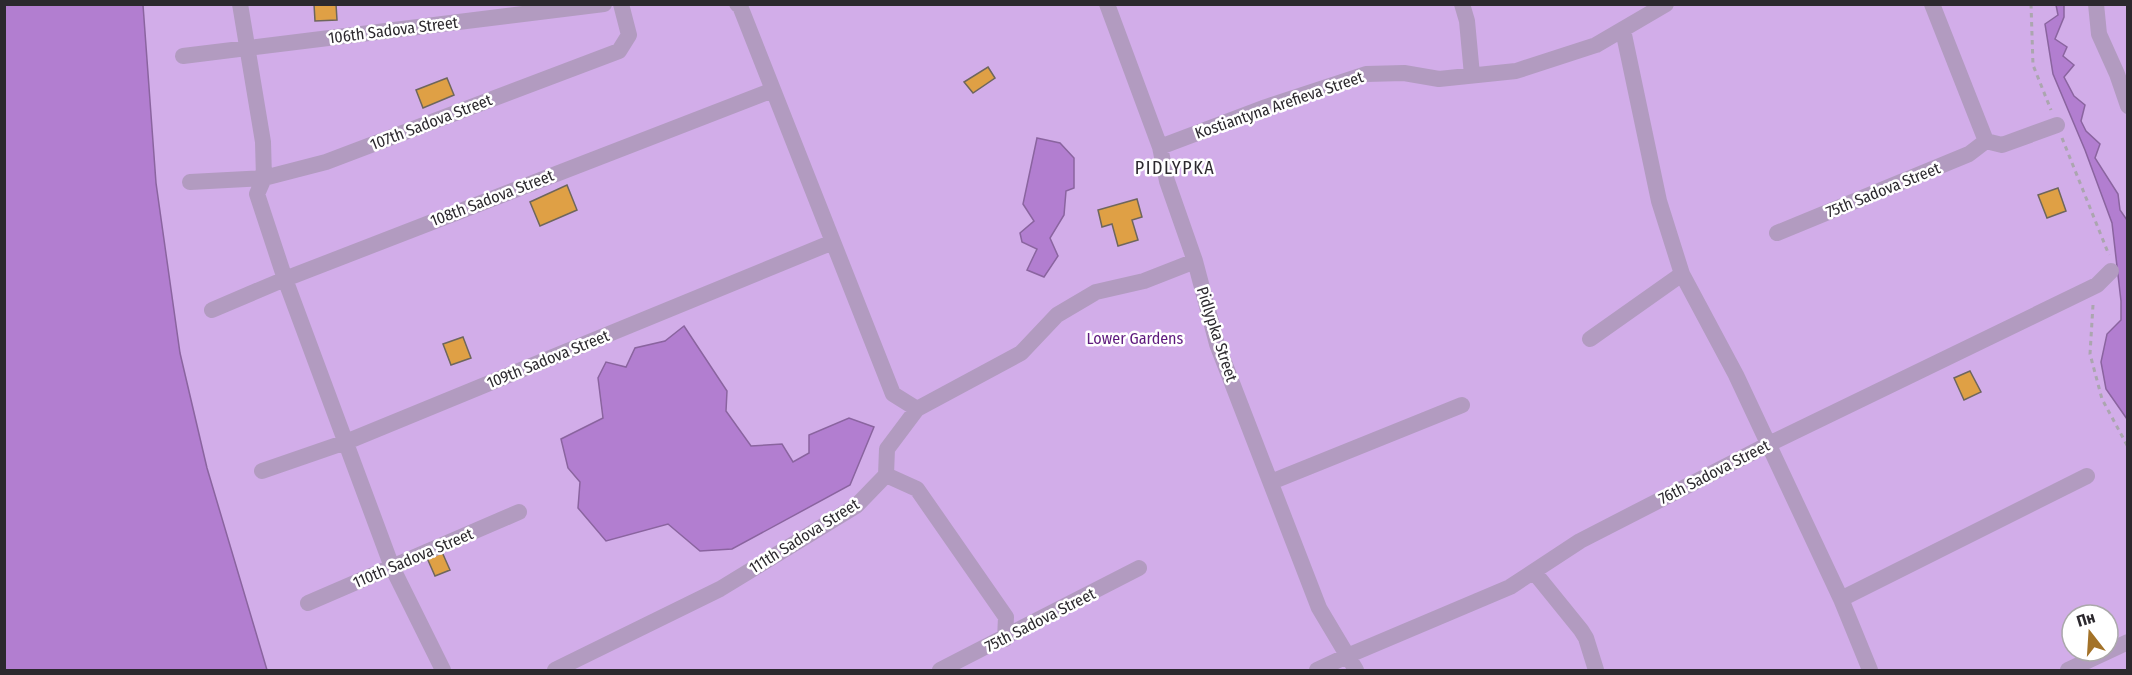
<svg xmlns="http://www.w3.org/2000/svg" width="2132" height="675" viewBox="0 0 2132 675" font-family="'Fira Sans Condensed',sans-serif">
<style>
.green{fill:#d2ade9;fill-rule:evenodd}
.water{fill:#b27ed0;stroke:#8a649f;stroke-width:1.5}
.building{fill:#dfa045;stroke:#6e665c;stroke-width:1.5}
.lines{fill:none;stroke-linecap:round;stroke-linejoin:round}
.path{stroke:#aba6af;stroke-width:3;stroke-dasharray:4.5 4.5;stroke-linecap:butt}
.minor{stroke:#b29bc0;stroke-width:16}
.labels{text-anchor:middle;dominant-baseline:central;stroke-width:5;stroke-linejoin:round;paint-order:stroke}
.street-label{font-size:16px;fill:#2c292e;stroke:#fff}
.park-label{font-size:16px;fill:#5e1a7d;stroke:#fff}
.neighbourhood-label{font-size:18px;letter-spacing:1.5px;fill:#2c292e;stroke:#fff}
</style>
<rect width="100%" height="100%" fill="#eee7f3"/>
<!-- green -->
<path class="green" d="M143,5H2127V670H267L207,468L180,353L156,183ZM2072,615H2108V651H2072Z"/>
<!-- water -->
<path class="water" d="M4,5H143L156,183L180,353L207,468L267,670H5Z
M2056,5H2064V17L2055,39L2067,47L2063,56L2074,65L2064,77L2074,96L2085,105L2081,121L2086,131L2100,144L2095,158L2118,194L2120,210L2127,220V419L2106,389L2101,362L2107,334L2121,320V301L2112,223L2085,150L2053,74L2045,24L2058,15Z
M1037,138L1060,143L1074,158V188L1066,191L1064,215L1050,238L1058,256L1044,277L1027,270L1037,249L1022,242L1020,233L1034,221L1023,204Z
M684,326L727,391L726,411L751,446L782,444L793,462L809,453V435L849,418L874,427L850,485L732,549L700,551L668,524L606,541L578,508L580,482L568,468L561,439L603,418L598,378L606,362L626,367L635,348L665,341Z"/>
<!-- building -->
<path class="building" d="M314,4H336L337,20L315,21Z
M988,67L995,78L973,93L964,82Z
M447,78L454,95L423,108L416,90Z
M567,185L577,210L540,226L530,202Z
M2058,188L2066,211L2047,218L2038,195Z
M1137,199L1142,217L1132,220L1138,240L1118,246L1112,224L1102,227L1098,210Z
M463,337L471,358L451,365L443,344Z
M1970,371L1981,392L1964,400L1954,378Z
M442,552L450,570L435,576L427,558Z"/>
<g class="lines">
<!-- path -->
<path class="path" d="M2031,4L2033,65L2051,110
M2062,138L2109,255
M2093,305L2090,354L2102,399L2128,447"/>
<!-- minor -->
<path class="minor" d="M240,4L263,142L264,178L257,194L285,279L392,567L443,670
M737,4L740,6L893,394L917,409
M1107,4L1160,147L1167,181L1195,261L1217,344L1319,608L1356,670
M1462,4L1467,21L1472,75
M1932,4L1986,141
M2096,4L2099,34L2117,74L2128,106
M1623,30L1659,201L1682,274L1736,375L1841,599L1870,670
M183,56L604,4
M1986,141L2002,145L2057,125
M1160,147L1266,107L1366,74L1404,73L1439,79L1516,71L1596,45L1666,4
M190,182L264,178L326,162L619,51L629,35L621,4
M1777,233L1969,154L1986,141
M212,310L285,279L773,90
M1590,339L1682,274
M262,471L346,442L833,242
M886,475L917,489L1006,617L1005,639
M1271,482L1462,405
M1534,572L1581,630L1586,638L1596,670
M1841,599L2087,476
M308,603L519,512
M555,670L720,589L856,506L886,475L887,449L917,409L1021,353L1057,315L1096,292L1144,281L1195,261
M940,670L1139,568
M1317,670L1347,656L1510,587L1580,541L1767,445L2097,285L2111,271
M2068,670L2128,642"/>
</g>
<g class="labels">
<!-- street labels -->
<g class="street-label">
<text transform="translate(393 30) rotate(-7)">106th Sadova Street</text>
<text transform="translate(1279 105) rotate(-19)">Kostiantyna Arefieva Street</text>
<text transform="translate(431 122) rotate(-21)">107th Sadova Street</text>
<text transform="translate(1883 190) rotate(-22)">75th Sadova Street</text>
<text transform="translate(492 198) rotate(-21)">108th Sadova Street</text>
<text transform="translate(1217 334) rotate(72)">Pidlypka Street</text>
<text transform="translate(548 359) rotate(-22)">109th Sadova Street</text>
<text transform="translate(1714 472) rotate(-27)">76th Sadova Street</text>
<text transform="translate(804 536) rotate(-32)">111th Sadova Street</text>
<text transform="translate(413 558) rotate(-23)">110th Sadova Street</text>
<text transform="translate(1040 620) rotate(-27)">75th Sadova Street</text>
</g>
<!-- park labels -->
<g class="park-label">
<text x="1135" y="338">Lower Gardens</text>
</g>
<!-- neighbourhood labels -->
<g class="neighbourhood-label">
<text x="1175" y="168">PIDLYPKA</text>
</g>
</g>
<!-- border -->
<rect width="2132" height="675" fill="none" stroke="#2c292e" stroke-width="12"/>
<!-- north arrow -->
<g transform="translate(2090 633) rotate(343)"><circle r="28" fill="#ffffff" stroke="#aba9ab" stroke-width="1.5"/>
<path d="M0-4.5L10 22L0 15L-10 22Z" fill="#a37228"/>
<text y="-9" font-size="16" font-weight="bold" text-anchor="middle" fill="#2c292e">Пн</text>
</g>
</svg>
